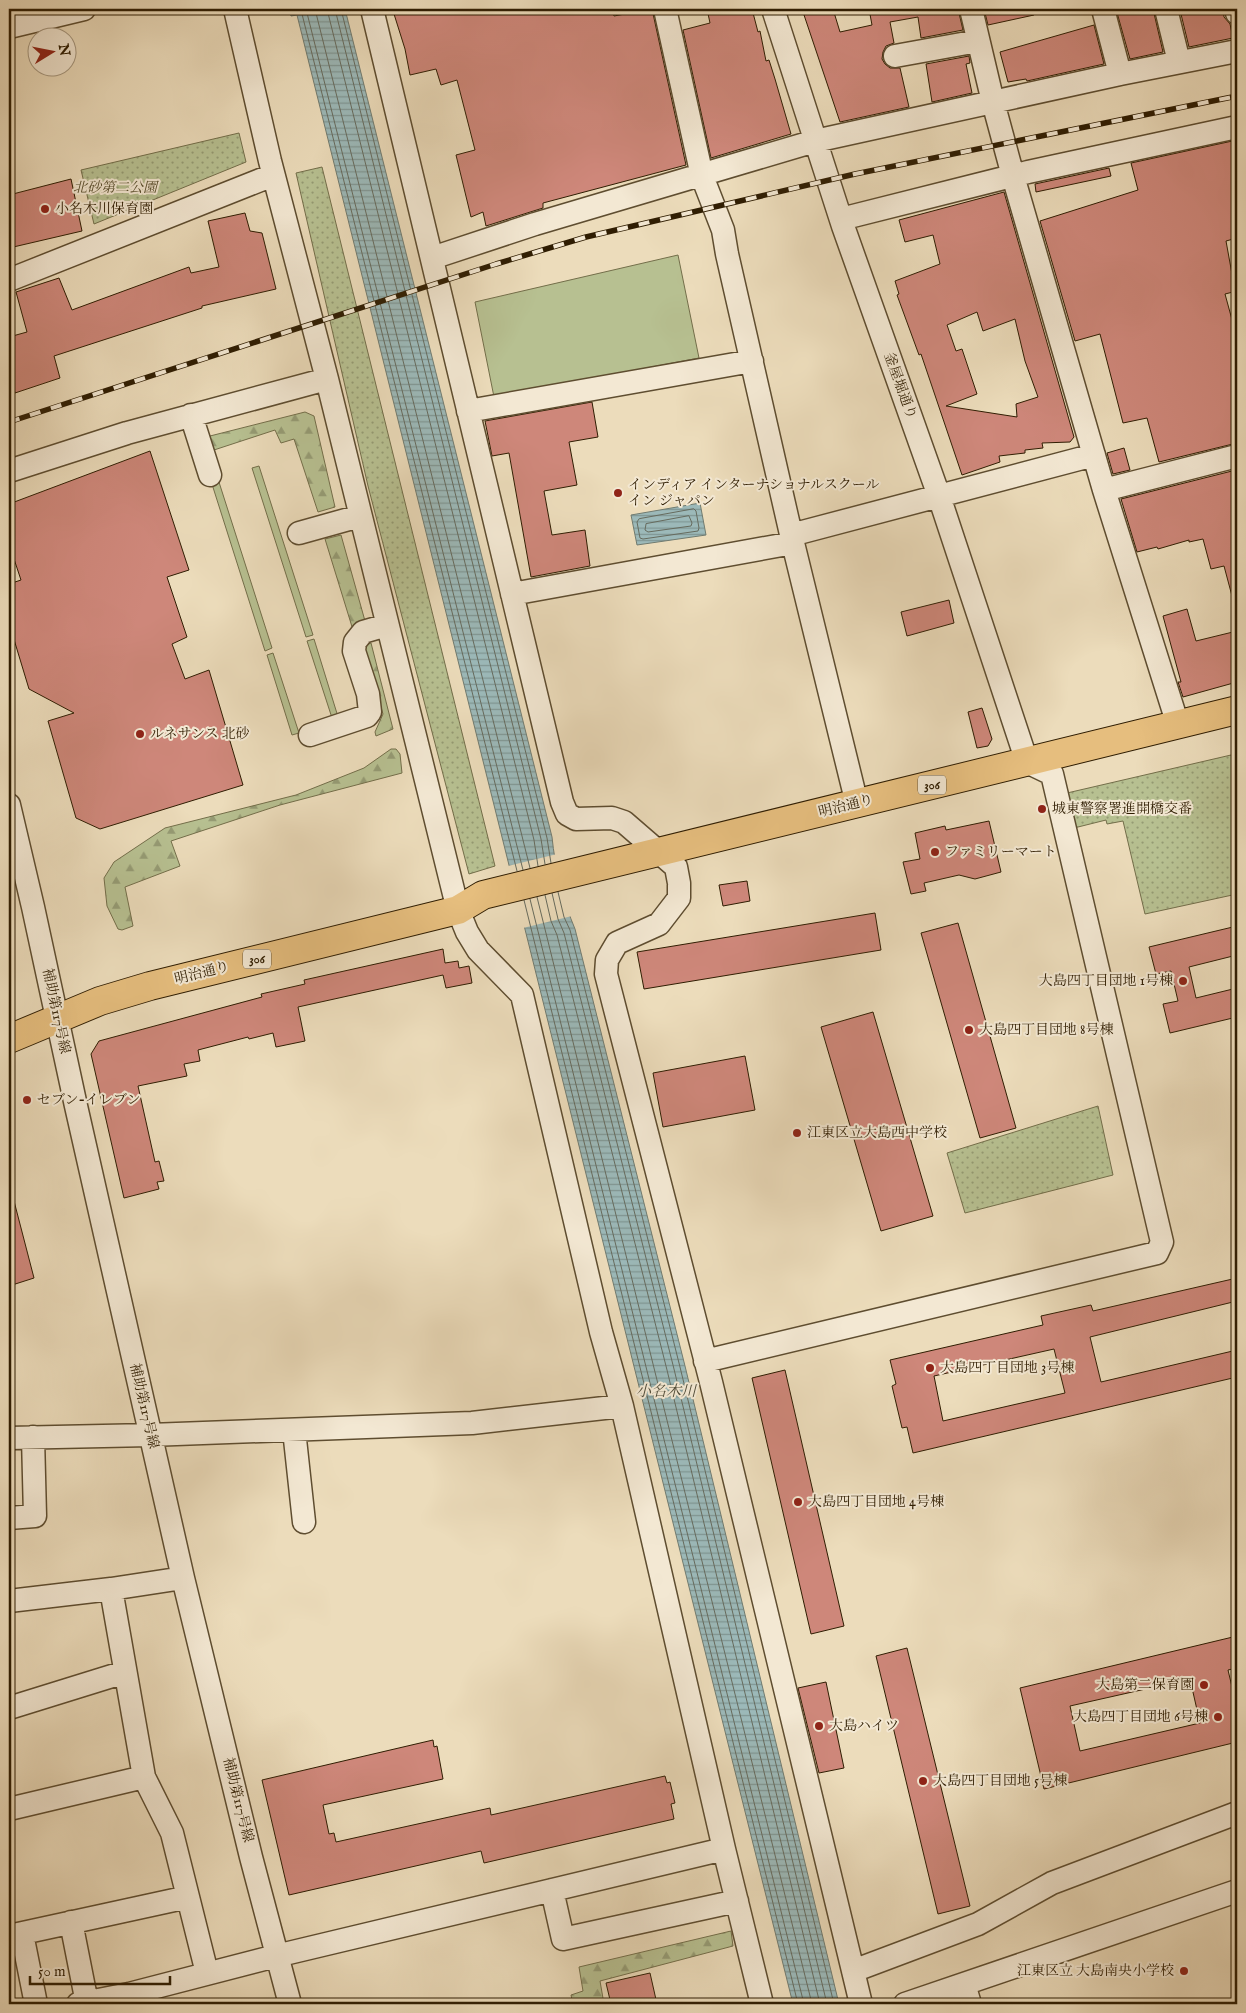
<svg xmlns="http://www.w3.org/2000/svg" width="1246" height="2013" viewBox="0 0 1246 2013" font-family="'IM FELL English','Noto Serif JP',serif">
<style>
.grass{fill:#b7c091;stroke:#736e4a}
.forest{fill:url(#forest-firs);stroke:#736e4a}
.park{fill:url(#park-dots);stroke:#736e4a}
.water{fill:url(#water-rules);stroke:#707b70}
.pier{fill:#ecdcbb}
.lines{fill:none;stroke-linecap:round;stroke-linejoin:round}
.shore{stroke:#666b5e;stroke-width:1}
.building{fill:#ce877a;stroke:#2f1d02;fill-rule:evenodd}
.minor-casing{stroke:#5e4d30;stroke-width:25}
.major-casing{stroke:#2f1d02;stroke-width:30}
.minor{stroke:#f3e8d3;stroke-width:22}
.major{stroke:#e6be7e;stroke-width:28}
.rail-casing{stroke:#2f1d02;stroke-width:5.5}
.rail{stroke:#f3e8d3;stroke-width:4;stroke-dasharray:11;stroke-linecap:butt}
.poi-dot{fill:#8f2418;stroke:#f3e8d3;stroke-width:2}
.labels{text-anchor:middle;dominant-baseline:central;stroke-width:4;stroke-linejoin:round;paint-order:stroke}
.shield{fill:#f3e8d3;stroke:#6a5a41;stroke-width:1}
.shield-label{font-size:12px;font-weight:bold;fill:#2f1d02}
.park-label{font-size:14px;font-style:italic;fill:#584e2d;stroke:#f3e8d3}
.poi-label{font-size:14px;fill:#2f1d02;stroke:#f3e8d3;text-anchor:start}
.street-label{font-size:14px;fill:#2f1d02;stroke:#f3e8d3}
.water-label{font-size:15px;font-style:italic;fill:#504c39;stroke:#f3e8d3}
</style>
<defs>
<pattern id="forest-firs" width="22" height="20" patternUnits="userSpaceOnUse" patternTransform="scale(1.25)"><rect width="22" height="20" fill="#b7c091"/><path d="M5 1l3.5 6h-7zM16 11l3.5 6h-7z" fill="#959b74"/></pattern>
<pattern id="park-dots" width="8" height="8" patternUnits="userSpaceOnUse" patternTransform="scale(1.25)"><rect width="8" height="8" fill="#b7c091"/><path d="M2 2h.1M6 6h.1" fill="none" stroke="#959b74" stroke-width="1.8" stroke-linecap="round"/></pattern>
<pattern id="water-rules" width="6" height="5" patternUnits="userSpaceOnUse" patternTransform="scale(1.25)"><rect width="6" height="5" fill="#9cb9b9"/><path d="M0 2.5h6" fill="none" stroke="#809694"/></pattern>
</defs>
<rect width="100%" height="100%" fill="#ecdcbb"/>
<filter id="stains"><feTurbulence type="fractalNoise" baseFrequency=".004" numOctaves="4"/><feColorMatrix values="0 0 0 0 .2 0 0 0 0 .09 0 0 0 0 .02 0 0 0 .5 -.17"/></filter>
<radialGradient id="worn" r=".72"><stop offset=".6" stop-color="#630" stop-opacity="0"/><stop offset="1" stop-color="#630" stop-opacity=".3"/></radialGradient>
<!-- grass -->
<path class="grass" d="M678,255L699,358L494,397L475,302Z
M259,466L313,635L306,637L252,468Z
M218,479L272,648L265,651L211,481Z
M314,639L339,720L333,721L307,641Z
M273,653L299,733L292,735L267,655Z"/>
<!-- forest -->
<path class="forest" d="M305,412L314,416L335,507L318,512L294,439L281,443L275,430L214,450L210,436Z
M341,535L365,621L353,630L325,539Z
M371,643L393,729L376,736L375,732L383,714L364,651L366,645Z
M391,749H396L400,754L402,773L280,805L171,841L180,866L125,887L133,926L122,930L118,929L107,906L104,878L114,862L165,828L296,795L364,768Z
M731,1931L733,1946L600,1981L604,2004H573L571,1995L583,1991L579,1967Z"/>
<!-- park -->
<path class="park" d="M239,133L246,162L94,224L81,170Z
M322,167L495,866L469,874L368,486L296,173Z
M1231,755L1233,759L1237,760V894L1145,914L1123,821L1107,824L1106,820L1074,828L1067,793Z
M1098,1106L1113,1175L965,1213L947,1153Z"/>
<!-- water -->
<path class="water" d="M289,9H345L552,837C555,867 563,901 575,929L685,1366L839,2004H793L297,15L291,16Z
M700,503L706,535L637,545L631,515Z"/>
<!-- pier -->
<path class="pier" d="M557,854L572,916L523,928L508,866Z"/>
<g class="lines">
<!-- shore -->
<path class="shore" d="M295,9L300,11L302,14L517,871
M306,9L523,870
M315,9L530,868
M327,9L534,840L538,866
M335,9L541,839L545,864
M341,9L547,838L551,863
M694,509L696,511L699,528L698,531L643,539L640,538L637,522L639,519Z
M689,516L692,523L691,526L648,532L645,530L646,524Z
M558,892L564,917L570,930L680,1367L834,2004
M552,893L558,919L564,933L674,1369L827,2004
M545,895L551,921L557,935L667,1370L820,2004
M537,897L812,2004
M530,899L804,2004
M524,900L798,2004"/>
</g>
<!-- building -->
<path class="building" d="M413,9H612L614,16L652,9L686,165L543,203V208L486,226L483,212L471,217L456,155L475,150L457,80L441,85L436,69L410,75L405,49L394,14Z
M707,9H752L758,32L760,31L766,61L769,60L775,79L791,134L711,158L683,30L710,23Z
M802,9H833L840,32L872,25L869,9H958L963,30L921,38L918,17L890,22L894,43L886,46L883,52L882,59L885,64L890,68H900L909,107L840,122Z
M984,9H1033L1034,15L988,25Z
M1116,9H1153L1163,52L1130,59Z
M1184,9H1223L1224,17L1230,24L1233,38L1189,47L1180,10Z
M1094,25L1104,64L1027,81L1026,79L1008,82L1000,52Z
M969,56L970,63L966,64L972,93L932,102L926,64Z
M1237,140V238L1226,241L1232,274L1237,273V291L1225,294L1234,327L1237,326V396L1232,397L1237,418V443L1159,462L1147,418L1123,423L1100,334L1075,341L1040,221L1138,190L1131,163Z
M1109,168L1111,176L1036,192L1035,184Z
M71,179L82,231L9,248V195Z
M1004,192L1074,437L1070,442L1042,443L1043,448L1025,450V453L999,456L1000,462L962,475L921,354L919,355L897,295L899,294L895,281L940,264L933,235L905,242L899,220ZM977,312L983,331L1015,319L1025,361L1038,397L1016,404L1017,417L946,406L977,394L962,349L956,351L947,325Z
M245,213L250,231L262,233L276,289L202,306V308L54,356L60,378L15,393L9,371V337L27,332L16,292L59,278L72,310L189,267L191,273L219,267L208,221Z
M592,402L598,437L569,442L577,485L544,491L552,535L585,530L590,566L531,577L509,453L492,456L485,421Z
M1124,448L1130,470L1113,474L1107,453Z
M150,451L189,570L167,577L187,637L172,644L185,679L209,670L243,785L100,829L76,818L48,721L74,713L29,689L9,623V584L21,580L9,544V504Z
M1236,470L1237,596H1232L1224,566L1211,569L1203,539L1189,542V540L1158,549L1157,547L1137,552L1121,499Z
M949,600L954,623L907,636L901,612Z
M1187,609L1196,641L1237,631V682L1183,697L1178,682H1181L1163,616Z
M982,708L992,739L988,746L977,748L968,712Z
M989,821L1001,872L975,879L959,875L924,883L926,891L911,894L903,862L920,859L915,833L945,826L946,830Z
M747,881L750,901L723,906L719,885Z
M875,913L881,950L644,989L637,952Z
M958,923L1016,1128L980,1138L921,933Z
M1237,926V955L1189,967L1196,998L1237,988V1017L1170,1033L1163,1004L1178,1001L1171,971L1156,974L1149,947Z
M443,949L445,963L458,961L459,968L469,966L472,983L446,988L443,975L298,1007L305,1041L276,1047L273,1033L249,1039L248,1037L198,1050L200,1061L184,1064L187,1076L138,1086L155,1162L159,1161L164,1181L157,1182L159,1189L124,1198L91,1054L99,1041L262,997L261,994L305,984L304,980Z
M873,1012L933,1216L881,1231L821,1027Z
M745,1056L755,1110L663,1127L653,1073Z
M14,1201L34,1278L9,1286V1202Z
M1237,1278V1301L1090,1337L1101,1382L1237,1350V1377L913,1453L907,1427L902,1428L892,1386L896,1384L890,1360L1043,1325L1041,1316L1091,1305L1093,1311ZM1054,1349L1065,1393L943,1421L934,1376Z
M785,1370L844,1626L811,1634L752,1378Z
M1237,1636V1668L1228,1670L1237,1708V1742L1044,1789L1020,1688ZM1190,1679L1200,1723L1080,1751L1070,1706Z
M907,1648L970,1906L938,1914L876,1656Z
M826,1682L844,1768L819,1773L798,1688Z
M433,1740L434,1747L437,1746L443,1779L323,1805L329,1834L334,1833L336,1842L490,1808L491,1815L665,1776L667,1783L670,1782L675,1803L671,1804L674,1819L484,1863L481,1851L289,1895L262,1780Z
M650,1973L657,2004H611L606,1983Z"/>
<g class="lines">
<defs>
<path id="minor" d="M235,9L270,161L327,379L458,910L467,932L478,950L522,995L601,1332L622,1406L724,1849L762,2004
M372,9L562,802L567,814L576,819L612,818L624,822L676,867L679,883V898L659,924L617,943L607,960L606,974L711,1382L861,2004
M665,9L702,176L723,230L727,254L793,543L857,804
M971,9L993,102L1013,176L1104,490L1178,725
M1103,9L1120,74
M1166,9L1179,62
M1236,9L1237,13
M9,27L84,9
M895,56L978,41
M841,219L1028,172L1237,127
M432,258L535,224L815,141L1120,74L1237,51
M9,280L273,175
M468,411L752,361
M191,415L210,475
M9,471L127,433L327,379
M1104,490L1237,456
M299,533L360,516
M791,535L1094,455
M512,594L793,543
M310,735L367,716L370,712L368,694L354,651L355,642L363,632L387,625
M9,805L33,907L76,1106L183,1578L251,1857L290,2004
M705,1361L1157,1253L1162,1242L1052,774L1027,762L939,496L843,226L773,9
M294,1430L304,1522
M9,1438L150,1435L472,1423L622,1406
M9,1518L35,1516L33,1437
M183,1578L111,1589L144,1777L172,1833L207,1973
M9,1601L111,1589
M9,1708L125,1672
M9,1809L144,1777
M552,1890L563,1939L737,1901
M71,1922L87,2003
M22,1934L36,2004
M9,1936L188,1897
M853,1971L978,1924L1052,1883L1237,1813
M964,1984L970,2004
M78,2004L129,1994L276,1956L724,1849
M905,2004L1237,1891"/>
<path id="major" d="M9,1039L100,1001L150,986L458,910L483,895L1237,710"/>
</defs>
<!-- minor casing -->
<use href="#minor" class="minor-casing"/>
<!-- major casing -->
<use href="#major" class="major-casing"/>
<!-- minor -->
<use href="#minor" class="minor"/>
<!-- major -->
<use href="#major" class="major"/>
<defs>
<path id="rail" d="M9,422L496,264L586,237L855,174L1237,96"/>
</defs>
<!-- rail casing -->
<use href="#rail" class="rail-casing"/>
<!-- rail -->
<use href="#rail" class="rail"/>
</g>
<!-- markers -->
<g class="poi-dot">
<circle cx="45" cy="209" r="5"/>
<circle cx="618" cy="493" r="5"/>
<circle cx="140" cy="734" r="5"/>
<circle cx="1042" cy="809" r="5"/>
<circle cx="935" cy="852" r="5"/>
<circle cx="1183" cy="981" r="5"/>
<circle cx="969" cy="1030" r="5"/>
<circle cx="27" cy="1100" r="5"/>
<circle cx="797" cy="1133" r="5"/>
<circle cx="930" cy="1368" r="5"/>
<circle cx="798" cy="1502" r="5"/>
<circle cx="1204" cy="1685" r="5"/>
<circle cx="1218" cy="1717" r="5"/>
<circle cx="819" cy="1726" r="5"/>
<circle cx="923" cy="1781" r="5"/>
<circle cx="1184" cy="1971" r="5"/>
</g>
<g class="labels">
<!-- shield labels -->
<g class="shield">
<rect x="918" y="775.5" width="28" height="19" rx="4"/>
<rect x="243" y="949.5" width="28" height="19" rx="4"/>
</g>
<g class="shield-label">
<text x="932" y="785">306</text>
<text x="257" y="959">306</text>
</g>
<!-- park labels -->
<g class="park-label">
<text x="115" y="188">北砂第二公園</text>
</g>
<!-- poi labels -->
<g class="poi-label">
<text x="55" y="209">小名木川保育園</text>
<text x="628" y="485">インディア インターナショナルスクール<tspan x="628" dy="16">イン ジャパン</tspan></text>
<text x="150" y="734">ルネサンス 北砂</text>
<text x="1052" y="809">城東警察署進開橋交番</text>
<text x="945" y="852">ファミリーマート</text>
<text x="1173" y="981" text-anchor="end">大島四丁目団地 1号棟</text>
<text x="979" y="1030">大島四丁目団地 8号棟</text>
<text x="37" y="1100">セブン-イレブン</text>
<text x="807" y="1133">江東区立大島西中学校</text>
<text x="940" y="1368">大島四丁目団地 3号棟</text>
<text x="808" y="1502">大島四丁目団地 4号棟</text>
<text x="1194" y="1685" text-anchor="end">大島第二保育園</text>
<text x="1208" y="1717" text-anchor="end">大島四丁目団地 6号棟</text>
<text x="829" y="1726">大島ハイツ</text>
<text x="933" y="1781">大島四丁目団地 5号棟</text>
<text x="1174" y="1971" text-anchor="end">江東区立 大島南央小学校</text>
</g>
<!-- street labels -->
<g class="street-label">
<text transform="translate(900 386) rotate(70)">釜屋堀通り</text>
<text transform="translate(846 806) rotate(-14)">明治通り</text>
<text transform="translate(202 973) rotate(-14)">明治通り</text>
<text transform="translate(56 1011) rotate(78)">補助第117号線</text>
<text transform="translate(144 1406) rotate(77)">補助第117号線</text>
<text transform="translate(238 1800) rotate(76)">補助第117号線</text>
</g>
<!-- water labels -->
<g class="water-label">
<text x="666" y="1391">小名木川</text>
</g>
</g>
<!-- margin -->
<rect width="1246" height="2013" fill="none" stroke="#ecdcbb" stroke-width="30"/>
<rect x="10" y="10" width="1226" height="1993" fill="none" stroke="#2f1d02" stroke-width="2.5"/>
<rect x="15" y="15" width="1216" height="1983" fill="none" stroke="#2f1d02"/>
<!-- north arrow -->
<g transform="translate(52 52) rotate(80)"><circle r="24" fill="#f3e8d3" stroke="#a5977f"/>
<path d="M0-4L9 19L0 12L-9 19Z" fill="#8f2418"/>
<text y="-8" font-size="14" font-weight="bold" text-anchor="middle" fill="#2f1d02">N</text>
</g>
<!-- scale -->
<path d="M30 1976v8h140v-8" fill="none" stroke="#2f1d02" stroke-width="2.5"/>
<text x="38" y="1976" font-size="15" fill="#2f1d02" stroke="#f3e8d3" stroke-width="4" paint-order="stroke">50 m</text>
<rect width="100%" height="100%" filter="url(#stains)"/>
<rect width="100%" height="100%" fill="url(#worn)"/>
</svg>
